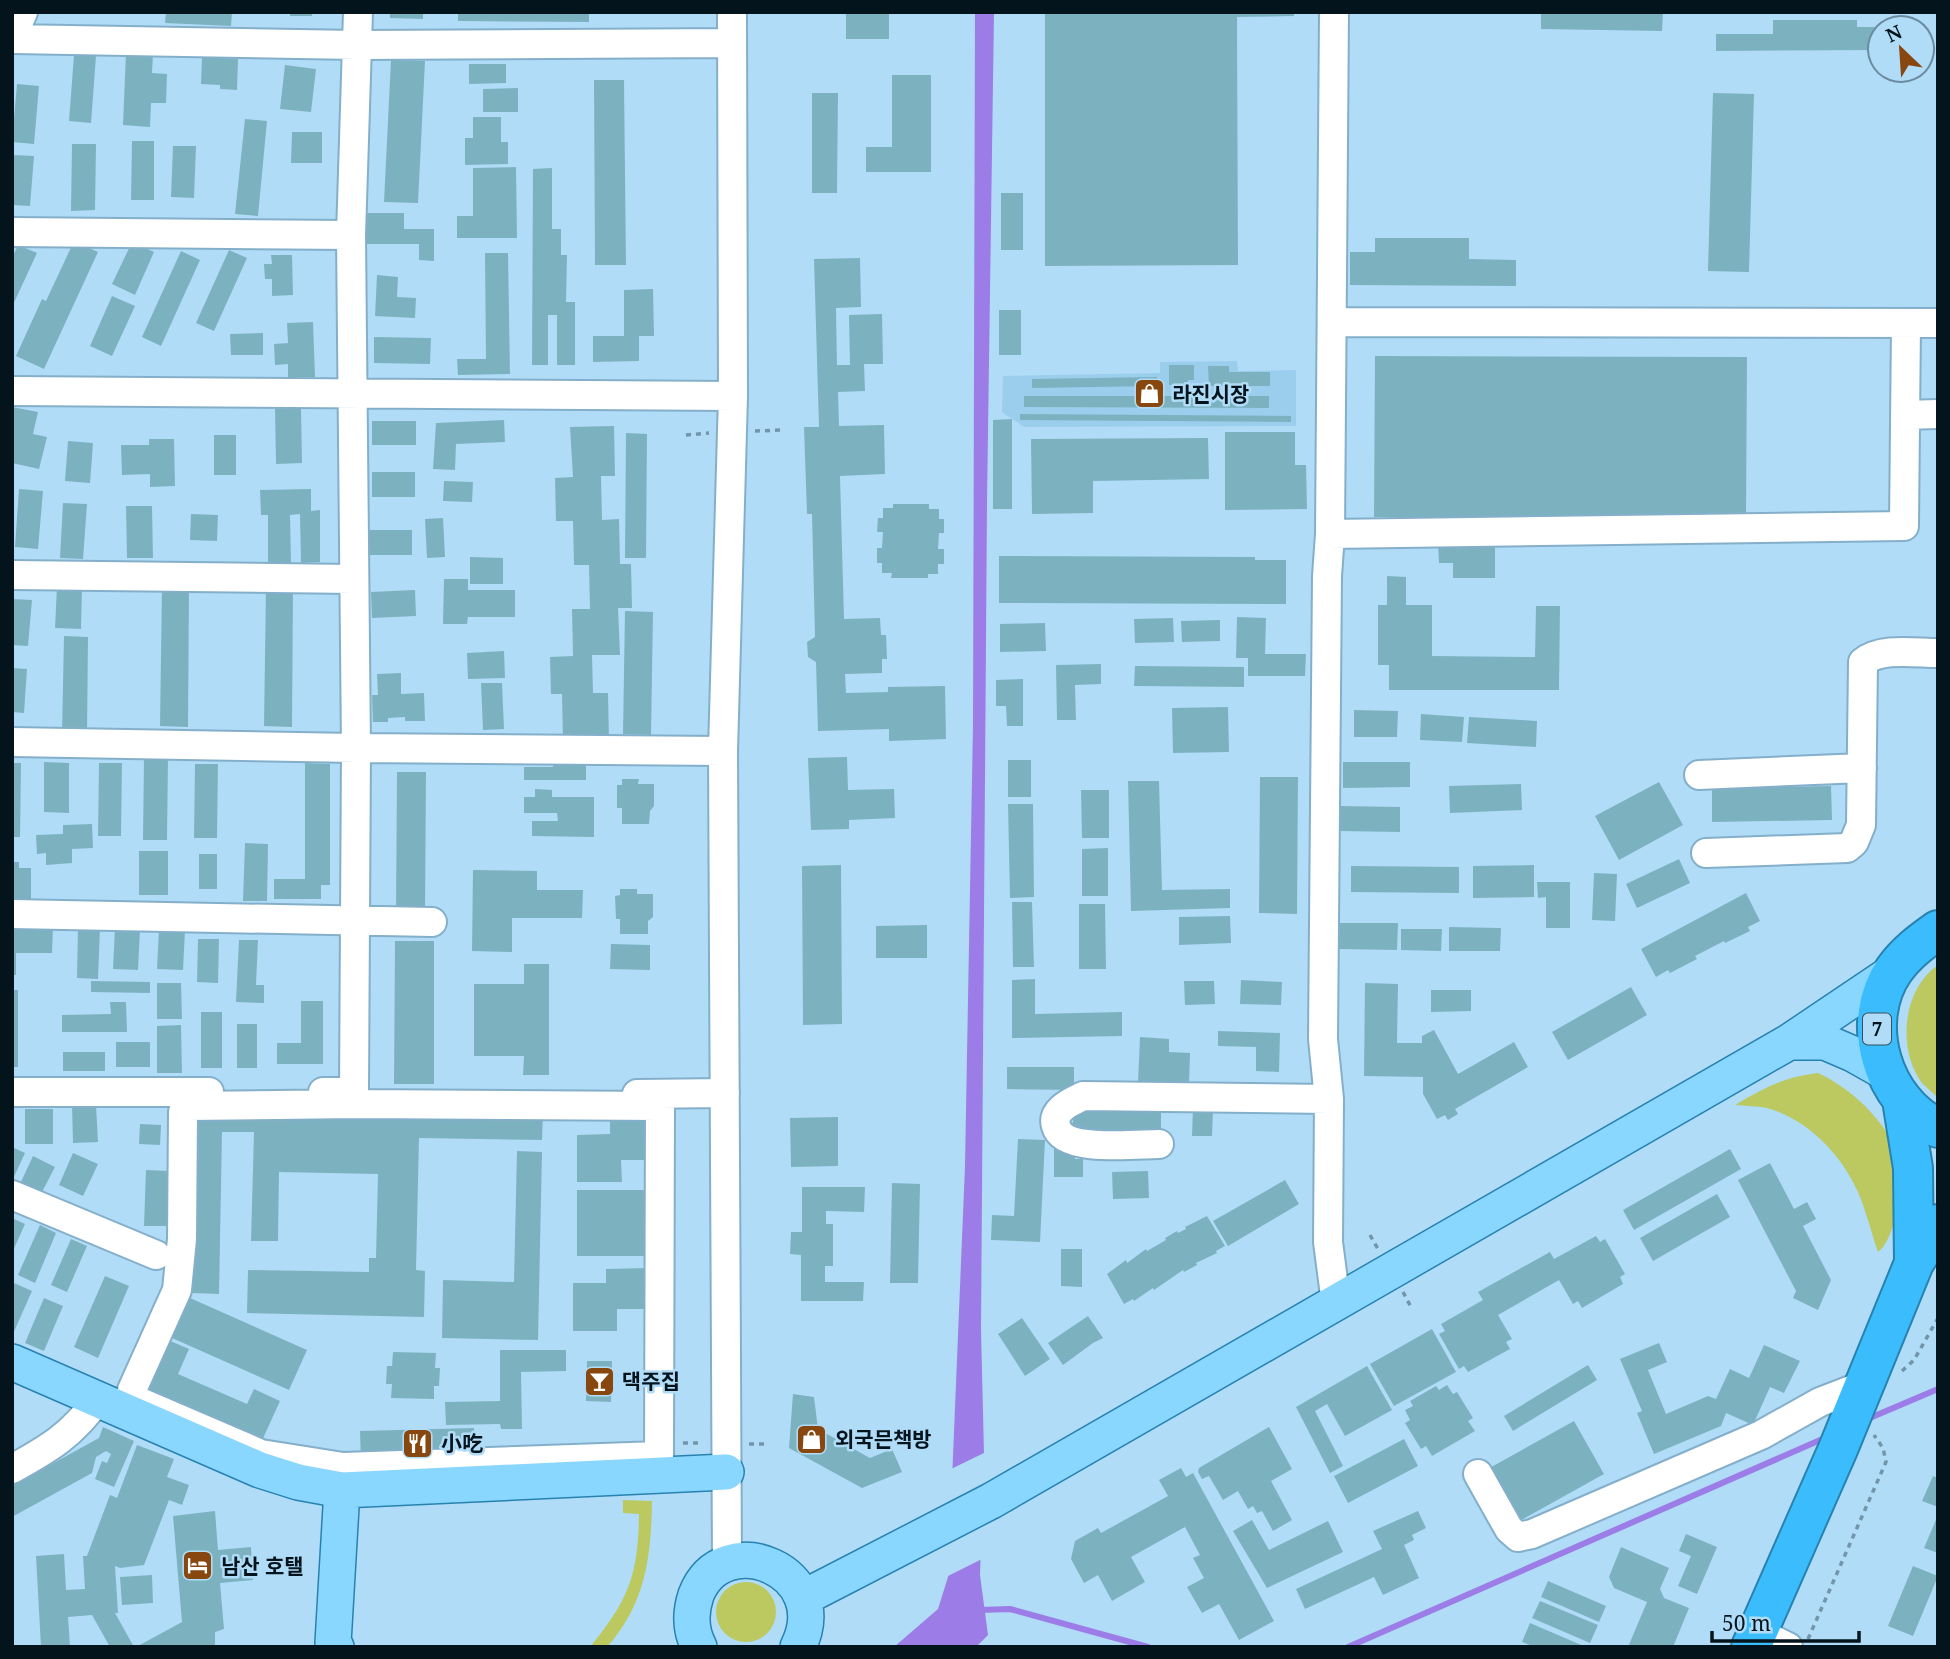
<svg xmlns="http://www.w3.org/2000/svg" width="1950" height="1659" viewBox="0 0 1950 1659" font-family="'Noto Serif','Noto Sans KR',serif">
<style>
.built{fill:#9bceed}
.green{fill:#bcc960}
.water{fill:#9c7de7}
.pier{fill:#b0dcf8}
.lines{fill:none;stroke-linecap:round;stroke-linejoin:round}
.stream{stroke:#9c7de7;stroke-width:6}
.building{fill:#7cb2c0}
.minor-casing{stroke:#84afca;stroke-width:32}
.major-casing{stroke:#2882af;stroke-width:38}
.highway-casing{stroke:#2882af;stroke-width:42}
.path{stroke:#7395aa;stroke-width:3.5;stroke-dasharray:5 5;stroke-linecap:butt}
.minor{stroke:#fff;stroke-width:28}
.major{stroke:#89d7fe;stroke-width:35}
.highway{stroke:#3bbdfd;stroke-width:38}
.labels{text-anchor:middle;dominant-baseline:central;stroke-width:5;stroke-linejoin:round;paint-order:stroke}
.shield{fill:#b0dcf8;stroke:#38505f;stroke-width:2}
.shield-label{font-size:19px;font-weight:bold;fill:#04141d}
.poi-label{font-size:21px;font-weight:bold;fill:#04141d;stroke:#b0dcf8;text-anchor:start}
</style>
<rect width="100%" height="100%" fill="#b0dcf8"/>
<!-- built -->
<path class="built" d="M1237,361L1238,371L1296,370V426L1024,427L1002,412L1003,376L1160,373V362Z"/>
<!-- green -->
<path class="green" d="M1938,965V1098C1933,1093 1927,1088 1922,1083C1897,1049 1902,990 1938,965Z
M1818,1073C1853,1089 1897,1129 1900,1170C1900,1182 1897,1196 1896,1208C1895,1222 1889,1244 1878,1252C1871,1232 1866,1210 1857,1190C1840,1153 1807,1119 1767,1108C1757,1106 1745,1106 1735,1105C1764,1088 1784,1077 1818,1073Z
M623,1500L652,1501C651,1557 646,1603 607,1647H590C629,1599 638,1576 639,1514L623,1513Z
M716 1612a30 30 0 1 1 60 0a30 30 0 1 1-60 0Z"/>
<!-- water -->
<path class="water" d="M975,12H994L987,502L981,1330L984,1454L980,1575L988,1635L976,1647H894L938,1609L948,1577L965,1166L973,724Z"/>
<!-- pier -->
<path class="pier" d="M988,1451L984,1558L944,1578L949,1470Z"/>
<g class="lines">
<!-- stream -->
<path class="stream" d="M1865,1420L1938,1389
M980,1610L1010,1609L1148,1647
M1348,1647L1827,1437"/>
</g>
<!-- building -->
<path class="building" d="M166,12H232L231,26L165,23Z
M290,12H312V16H290Z
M390,12H423V19L390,18Z
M458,12H589V22L458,21Z
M846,12H889V39H846Z
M1045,12H1294V16L1237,17L1238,265L1045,266Z
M1541,12H1663L1662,31L1541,29Z
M1773,20H1857V27H1880V50L1716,51V34H1773Z
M126,52L153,53L152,73L167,74L166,103H151L150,127L123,125Z
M74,55L96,56L91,123L69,121Z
M202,57L238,59L237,90L220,89V85L201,84Z
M391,60L425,61L418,203L384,202Z
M469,64H506V83L469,84Z
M285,65L316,69L311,112L280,109Z
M892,75H931V172H866V147H892Z
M594,80H624L626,265H595Z
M17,84L39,86L34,144L12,142Z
M518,88V112H483V89Z
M812,93H838L837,193H812Z
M1713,93L1754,94L1749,272L1708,271Z
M473,117H501V142H508V164L465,165V138H473Z
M245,119L267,121L258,216L235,214Z
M292,132H322V163H291Z
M132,141H154V200H131Z
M72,144H96L95,210L71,211Z
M173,146H196L194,198L171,197Z
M12,155L34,156L30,206L12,205Z
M516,167L517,238H457V216H473V168Z
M552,168V229H561V255H567L566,302H575V365H557V315H548V365H532L533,169Z
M1001,193H1023V250H1001Z
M364,213H404V229H434V261L419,260V244H363Z
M1375,238H1469V259L1516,260V286L1350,285V252H1375Z
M74,241L98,252L44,369L16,356L42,299L46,301Z
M132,242L154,252L135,295L112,284Z
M18,245L37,253L12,307V258Z
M229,250L247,258L214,331L196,323Z
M181,251L200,260L161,346L142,337Z
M485,253H508L510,374L458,375L457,359H486Z
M271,255H292L293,295L272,296V279H265L264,264H272Z
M860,258L861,307L836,308L837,365H850L849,315L882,314L883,364H864L865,391L838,392L839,426L884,425L885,474L840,476L844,619L880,618L881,635H886L887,659H882V673L845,674L846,693L888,692V687L945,686L946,739L889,741V729L818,731L816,662L808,657L807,642L815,637L812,514H807L804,427H819L814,259Z
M377,275L398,277L397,297L416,298L415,318L375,316Z
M653,289L654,336H639V361L593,362V336H624V290Z
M112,296L135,306L112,356L90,346Z
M999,310H1021V355H999Z
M313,322L315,377H288V364L275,365L274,344L288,343L287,323Z
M263,333V355H231L230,334Z
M374,337L431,338L430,364L374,363Z
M1375,356L1747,357L1746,518L1374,517Z
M1169,365H1194V380H1188V385H1169Z
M1208,366H1229V372H1270V386H1209Z
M1157,377V386L1032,388V379Z
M1024,396H1269V408L1024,407Z
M12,407L38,412L33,434L47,437L39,469L12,463L14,429H12Z
M275,409H301L302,463L276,464Z
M1020,414L1291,416V422L1020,420Z
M1012,419V509H993V420Z
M504,420L505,442L456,444L455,470L433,469L436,423Z
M372,421H416V445H372Z
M614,426L615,476H601L602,520L619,519L620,564H631L632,608H618L620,655H592L593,693H608L609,740L563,741L562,694H551L550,657L573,656L572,609H590L589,565H574L573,521H556L555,478L573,477L570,427Z
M1225,432H1295V465H1306L1307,509L1225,510Z
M626,433L647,434L646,558H625Z
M214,435H236V475H214Z
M1208,438L1209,479L1093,481V513L1032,514L1031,439Z
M149,439H174L175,486L150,487V474L122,475L121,445H149Z
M68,441L93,443L90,483L65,481Z
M372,472H415V497H372Z
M444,481L473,482L472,502L443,501Z
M19,489L43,491L38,549L15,547Z
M311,489V511L320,510V562L301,563L300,514L290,515L291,564L268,565V515H261L260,490Z
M63,503L87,504L83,559L60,558Z
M893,504H929V509H939V519H944V533H939L938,549H944V564H938V574H928V578H891L892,573H882V563H877V548H882L883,532H877L878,518H883V508H893Z
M126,506H152L153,558H127Z
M191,514L218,515L217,541L190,540Z
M443,518L445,557L427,558L425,519Z
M369,530H412V555H369Z
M1438,544H1495V578H1453V563H1439Z
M999,556L1255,557V560H1286V604L999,603Z
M470,557L503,558V584H470Z
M1387,576L1406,577V605H1432V656L1535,657L1536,606H1560L1559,690H1389V665H1378V605H1387Z
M444,579H468V590H515V617H468L467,624H443Z
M57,586L82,587L81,629L55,628Z
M162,586L189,587L188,727L160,726Z
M266,587H293L292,727L264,726Z
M415,590L416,616L372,618L371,592Z
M12,599L32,600L28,646L12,645Z
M625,611L653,612L651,735L623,734Z
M1237,617L1266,618L1265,654H1306L1305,676H1248V658H1236Z
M1173,618L1174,642L1135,643L1134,619Z
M1220,620V641L1182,642L1181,621Z
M1045,623L1046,651L1000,652V624Z
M64,636L88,637L87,733H62Z
M504,651L505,678L468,679L467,653Z
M1101,664V684L1075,685L1076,720H1057L1056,665Z
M1135,666L1244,667V687L1134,686Z
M12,668L27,669L24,713L12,712Z
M401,673V694L424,693L425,721H405V717L388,718V722H373L372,695H378L377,674Z
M1023,679V726H1007L1006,706H996V680Z
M481,683H502L504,729L483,730Z
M1228,707L1229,752L1173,753L1172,708Z
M1354,710L1398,711L1397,737H1354Z
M1421,714L1464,717L1462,742L1420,740Z
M1469,717L1537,721L1536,747L1467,743Z
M847,757L848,790L894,789L895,818L849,820V829L811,830L808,758Z
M144,758H168L167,840H143Z
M553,760H586V780H524V767H553Z
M1008,760H1031V797H1008Z
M44,762L69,763V813L44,812Z
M1343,762H1410V787L1343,788Z
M12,763H21L20,837H12Z
M99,763H122L121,836H98Z
M305,763L330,764V885H321V899H274V879H305Z
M195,764H218L217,838H194Z
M397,772H426L425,914H396Z
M1260,777H1298L1297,914L1259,913Z
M622,779H639L638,784H654V806L650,811L649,824H622V808H617V785H622Z
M1128,781H1159L1162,890L1230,889V908L1131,911Z
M1659,782L1683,825L1619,860L1595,816Z
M1521,784L1522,810L1450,813L1449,786Z
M1831,786L1832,820L1712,822V788Z
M535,789L552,790V797H594V837L532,836V821H558L557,813H524V797H535Z
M1081,790H1109V838H1082Z
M1008,804H1033L1034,897L1010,898Z
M1339,806L1400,807V832L1339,831Z
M92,824L93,848L72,849V863L46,865V853L37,854L36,835L63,834V825Z
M245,843L268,844L267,901H243Z
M1108,848V896H1082V849Z
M139,851H168V895H139Z
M199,854H217V889H199Z
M1679,859L1690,883L1637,908L1626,884Z
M12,862H19V868H31V901H12Z
M841,865L842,1024L803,1025L802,866Z
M1534,865V897L1473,898V866Z
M1351,866L1459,867V893L1351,892Z
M473,870L537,871V890H583L582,918H512V952L472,951Z
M1594,873L1617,874L1615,921L1592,920Z
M1537,882H1570V928H1546V897L1538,898Z
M620,889H637V894H653V917L648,921V934H620V919H616L615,896L620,895Z
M1746,893L1760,921L1748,927L1750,931L1725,943L1724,941L1695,956L1697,959L1670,973L1668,970L1656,977L1641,949Z
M1012,902H1032L1034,967H1013Z
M1079,904H1105L1106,969H1079Z
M1230,916L1231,943L1179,945V917Z
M1339,923H1398L1397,950L1338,949Z
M927,925V958H876V926Z
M12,927H53L52,953H16V975H12Z
M78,927L100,928L98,979L77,978Z
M1449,927L1501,928L1500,951H1449Z
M115,928L140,929L138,970L113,969Z
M159,929L185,930L183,970L157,969Z
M1401,929H1442L1441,951L1401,950Z
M198,939H219L218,983L197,982Z
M239,940H258L256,985H264V1003L236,1002Z
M395,941H434V1084H394Z
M611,944L650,945V970L610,969Z
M524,964H549V1075H523L524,1056H474V984H524Z
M1035,979V1014L1122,1012V1036L1012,1038V980Z
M1241,980L1282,982L1281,1005L1240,1004Z
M91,981L150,982V993L91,992Z
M1184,981H1214L1215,1004L1185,1005Z
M157,983H181L182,1019H157Z
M1365,983L1398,984L1397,1043H1422V1036L1434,1030L1458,1074L1514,1042L1528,1067L1455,1109L1458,1114L1448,1120L1445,1115L1437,1119L1423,1094V1077L1364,1076Z
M1631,987L1647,1015L1568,1060L1552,1032Z
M12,990H18V1067H12Z
M1431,990H1471V1011L1431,1012Z
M301,1001H323V1064H277V1043H301Z
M110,1002H126L127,1032H62V1015L111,1014Z
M201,1012H222V1068H201Z
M237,1024H257V1068H237Z
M181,1025L182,1073H157V1026Z
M1218,1031L1280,1033L1279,1072L1256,1071V1047L1218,1046Z
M1140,1037L1169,1039V1052L1190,1053L1189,1085L1138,1083Z
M116,1042H150V1067H116Z
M63,1052H105V1071H63Z
M1007,1067H1074V1090L1007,1089Z
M72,1105H96L98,1142L73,1143Z
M1161,1108V1135H1073V1109Z
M1193,1108L1213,1109L1212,1136H1192Z
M25,1109H53V1144H25Z
M188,1113H543L542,1140L419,1138L416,1270L425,1271L424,1317L247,1313L248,1270L369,1272V1258H376L378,1174L279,1172L278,1241H251L254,1132H222L219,1294L192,1293L194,1238Z
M838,1117V1166L791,1167L790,1118Z
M610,1120H651L652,1160H621L622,1182H577V1135L610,1134Z
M140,1124L161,1125L160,1145L139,1144Z
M1018,1139L1045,1140L1040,1242L991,1240L992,1215L1014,1216Z
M12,1147L25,1153L12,1181Z
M1075,1148V1159H1083V1177H1054V1149Z
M1730,1149L1741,1169L1634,1230L1623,1210Z
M517,1151L542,1152L538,1340L442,1338L443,1280L514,1282Z
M73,1153L98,1164L83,1196L59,1185Z
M33,1156L55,1167L41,1194L20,1184Z
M1770,1163L1794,1209L1807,1202L1816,1219L1803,1226L1831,1280L1818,1310L1793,1298L1796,1291L1738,1180Z
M146,1170L170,1171L168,1226H144Z
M1148,1171L1149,1198L1113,1199L1112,1172Z
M1285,1180L1299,1204L1228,1246L1213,1221Z
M892,1183L920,1184L918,1283H890Z
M802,1187H865L864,1212L826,1211V1224H833V1266H825V1282H864L863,1301H801V1255L790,1254L791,1232H802Z
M577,1190H647V1256H577Z
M1717,1194L1730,1217L1653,1261L1640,1238Z
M1207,1216L1225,1246L1216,1251L1217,1253L1196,1263L1197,1265L1184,1272L1183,1270L1154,1290L1153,1288L1134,1301L1133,1299L1124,1304L1107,1274L1126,1260L1127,1263L1146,1249L1147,1251L1166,1240L1165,1238L1177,1231L1178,1233L1186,1229L1185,1227Z
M12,1218L25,1224L12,1253Z
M40,1225L56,1233L35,1283L18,1275Z
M1596,1236L1600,1242L1605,1239L1625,1274L1620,1277L1623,1284L1582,1308L1578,1301L1573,1304L1559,1280L1498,1315L1512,1339L1506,1342L1510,1349L1468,1372L1464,1366L1459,1369L1439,1334L1445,1331L1441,1324L1483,1300L1478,1292L1550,1252L1554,1259Z
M71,1239L87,1246L67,1292L51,1285Z
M1061,1249H1082V1287L1061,1286Z
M648,1268V1309H617V1331H573V1283H606V1269Z
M105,1276L129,1286L98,1358L74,1347Z
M14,1283L32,1291L12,1336V1288Z
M181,1294L307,1350L289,1390L163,1334Z
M44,1298L63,1306L44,1351L25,1343Z
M1088,1316L1103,1338L1093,1343L1063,1365L1048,1343Z
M1022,1318L1050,1359L1025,1376L998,1334Z
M1432,1329L1456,1372L1394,1406L1370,1364Z
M161,1337L189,1349L178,1374L247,1404L254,1389L280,1401L260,1445L137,1390Z
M1659,1343L1667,1362L1648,1370L1666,1414L1708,1396L1716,1399L1730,1369L1749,1378L1764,1345L1800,1361L1784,1393L1770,1387L1753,1425L1726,1413L1721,1426L1654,1454L1637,1413L1642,1411L1620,1359Z
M500,1350H566V1371L521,1372L522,1429H501L500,1424L446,1425L445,1402L500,1401Z
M393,1352L436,1353L435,1368H440L439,1386H434V1399L391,1398L392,1384H386L387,1366H392Z
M587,1361H612L611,1402L586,1401Z
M1588,1365L1597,1380L1513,1431L1504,1416Z
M1367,1366L1392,1410L1345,1436L1327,1404L1315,1411L1343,1466L1330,1473L1296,1407Z
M1447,1385L1453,1394L1457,1392L1473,1418L1468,1421L1475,1431L1432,1456L1426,1446L1421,1449L1405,1423L1410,1420L1405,1410L1413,1406L1410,1401L1436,1386L1439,1390Z
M793,1394L814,1397L818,1429L870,1458L892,1449L902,1472L862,1488L789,1448Z
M1574,1421L1604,1474L1516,1523L1486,1470Z
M103,1427L134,1441L114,1487L95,1479L102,1461L107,1463L111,1454L106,1451L96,1457L92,1473L12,1517V1486L99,1438Z
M1269,1427L1292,1469L1271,1481L1292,1520L1273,1531L1262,1511L1257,1513L1253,1506L1248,1509L1238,1491L1223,1500L1209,1476L1202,1479L1198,1472L1199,1468Z
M474,1428L475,1460L361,1463L360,1431Z
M1404,1439L1418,1466L1348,1503L1334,1476Z
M137,1445L174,1459L167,1477L189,1485L182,1505L169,1500L144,1565L120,1568L115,1566L118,1613H115L134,1647H110L92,1615L68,1617L70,1646L41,1647L36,1556L64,1554L66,1590L85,1589L83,1556H87L110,1495L117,1498Z
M1181,1468L1186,1477L1193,1473L1274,1621L1239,1640L1219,1604L1202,1613L1187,1587L1204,1578L1193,1558L1200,1555L1185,1527L1131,1557L1145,1582L1112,1601L1098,1575L1084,1583L1071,1559L1075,1541L1098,1528L1101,1533L1168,1496L1159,1480Z
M1933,1476L1938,1478V1507L1922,1501Z
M215,1511L218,1550L251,1547L253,1580L220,1583L224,1629L215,1632V1647H136L182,1622L173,1516Z
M1418,1511L1426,1528L1412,1535L1414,1540L1404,1545L1419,1578L1383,1595L1374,1577L1305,1609L1296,1589L1382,1549L1373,1531Z
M1938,1515V1553L1924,1548Z
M1252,1520L1269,1550L1328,1521L1343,1552L1267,1588L1233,1531Z
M1686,1534L1717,1547L1697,1594L1678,1586L1691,1556L1679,1551Z
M1621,1547L1669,1568L1660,1589L1664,1598L1689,1608L1673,1647H1628L1647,1602L1614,1588L1609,1577Z
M1913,1566L1938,1576L1913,1636L1888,1626Z
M152,1575L153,1603L122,1605L120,1577Z
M1548,1581L1606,1606L1599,1622L1541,1597Z
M1540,1601L1598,1625L1590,1643L1532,1618Z
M1530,1623L1586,1647H1535L1522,1642Z"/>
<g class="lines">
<defs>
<path id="minor" d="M1334,12L1330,534L1327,576L1323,1039L1329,1099L1328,1242L1336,1303
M12,38L23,12
M12,39L357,45L732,43
M12,232L351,235
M1332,322L1938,323
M12,391L733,396
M1905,415L1938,414
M1330,534L1904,526L1906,323
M12,575L353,579
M12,742L356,748L723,751
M1699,775L1862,768
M1706,853L1847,848L1854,842L1861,825L1863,662C1881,647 1915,653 1938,653
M12,914L432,922
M12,1092H209
M323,1092H354L356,748L351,235L358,12
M637,1094L725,1093
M357,1104L660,1106L659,1456L343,1467L261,1454L131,1398L132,1390L177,1290L182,1239L183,1112L186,1106Z
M1159,1144C1137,1144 1063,1153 1056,1126C1051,1110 1071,1102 1083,1096L1329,1099
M12,1195L156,1255
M12,1469C50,1448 72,1435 98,1399
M1478,1474L1509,1529L1518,1537L1532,1534L1761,1435L1820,1402L1864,1385
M727,1564L723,751L733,396L732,12
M1757,1632L1788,1647"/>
<path id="major" d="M1789,1042H1825L1853,1054L1885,1072
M12,1362L260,1470L298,1482L342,1490L726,1472
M803,1598L991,1501L1391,1271L1789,1042L1893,972
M336,1647L333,1643L342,1490
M699,1647C690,1630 690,1613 696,1595C723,1525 836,1571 798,1647"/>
<path id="highway" d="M1938,930C1921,942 1906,953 1894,970C1858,1022 1882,1102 1938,1128
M1902,1100L1913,1168L1914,1262
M1751,1647L1838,1449L1914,1263L1938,1224"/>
</defs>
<!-- minor casing -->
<use href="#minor" class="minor-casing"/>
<!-- major casing -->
<use href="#major" class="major-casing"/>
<!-- highway casing -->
<use href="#highway" class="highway-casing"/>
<!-- path -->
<path class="path" d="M755,431L782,430
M686,435L709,433
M1370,1235L1378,1249
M1403,1292L1412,1309
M1902,1371L1914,1360L1938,1318
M683,1443H703
M749,1444H767
M1808,1639L1886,1462L1883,1448L1874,1435"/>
<!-- minor -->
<use href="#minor" class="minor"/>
<!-- major -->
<use href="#major" class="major"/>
<!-- highway -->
<use href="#highway" class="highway"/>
</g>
<!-- icons -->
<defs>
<symbol id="shop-square" viewBox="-11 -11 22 22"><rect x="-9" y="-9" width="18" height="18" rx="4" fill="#87470e" stroke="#b0dcf8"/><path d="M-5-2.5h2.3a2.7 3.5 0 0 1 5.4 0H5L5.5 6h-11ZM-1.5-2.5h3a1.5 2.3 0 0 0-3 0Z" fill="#fff"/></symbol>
<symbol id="bar-square" viewBox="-11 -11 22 22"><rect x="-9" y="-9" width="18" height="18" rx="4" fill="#87470e" stroke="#b0dcf8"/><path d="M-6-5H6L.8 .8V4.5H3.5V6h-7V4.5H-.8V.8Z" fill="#fff"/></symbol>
<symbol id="restaurant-square" viewBox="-11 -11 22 22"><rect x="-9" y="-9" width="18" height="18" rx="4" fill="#87470e" stroke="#b0dcf8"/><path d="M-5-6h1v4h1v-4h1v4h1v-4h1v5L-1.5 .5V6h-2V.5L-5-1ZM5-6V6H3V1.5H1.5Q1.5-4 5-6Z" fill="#fff"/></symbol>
<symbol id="hotel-square" viewBox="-11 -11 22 22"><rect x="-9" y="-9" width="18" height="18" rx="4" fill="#87470e" stroke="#b0dcf8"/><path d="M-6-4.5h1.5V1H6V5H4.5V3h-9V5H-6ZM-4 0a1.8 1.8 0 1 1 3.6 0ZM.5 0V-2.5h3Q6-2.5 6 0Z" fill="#fff"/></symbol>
</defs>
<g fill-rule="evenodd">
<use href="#shop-square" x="1132" y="376" width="35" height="35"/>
<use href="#bar-square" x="582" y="1364" width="35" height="35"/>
<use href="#shop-square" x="794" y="1422" width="35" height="35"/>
<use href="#restaurant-square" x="400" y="1426" width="35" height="35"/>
<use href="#hotel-square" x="180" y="1548" width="35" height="35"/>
</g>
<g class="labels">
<!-- shield labels -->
<rect class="shield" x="1863" y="1013.5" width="28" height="31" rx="5"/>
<g class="shield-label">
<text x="1877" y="1029">7</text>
</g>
<!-- poi labels -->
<g class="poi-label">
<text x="1172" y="394">라진시장</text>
<text x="622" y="1381">댁주집</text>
<text x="835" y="1439">외국믄책방</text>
<text x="441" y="1443">小吃</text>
<text x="221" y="1566">남산 호탤</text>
</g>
</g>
<!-- border -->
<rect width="1950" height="1659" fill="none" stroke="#04141d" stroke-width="28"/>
<!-- north arrow -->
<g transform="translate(1901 49) rotate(335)"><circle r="33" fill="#b0dcf8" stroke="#6b8ca0" stroke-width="2"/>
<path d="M0-5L12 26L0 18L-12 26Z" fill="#87470e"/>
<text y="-10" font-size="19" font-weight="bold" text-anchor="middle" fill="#04141d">N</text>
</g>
<!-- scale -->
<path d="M1712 1631v10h147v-10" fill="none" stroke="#04141d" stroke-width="3.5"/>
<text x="1722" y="1631" font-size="21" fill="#04141d" stroke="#b0dcf8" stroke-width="5" paint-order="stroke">50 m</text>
</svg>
